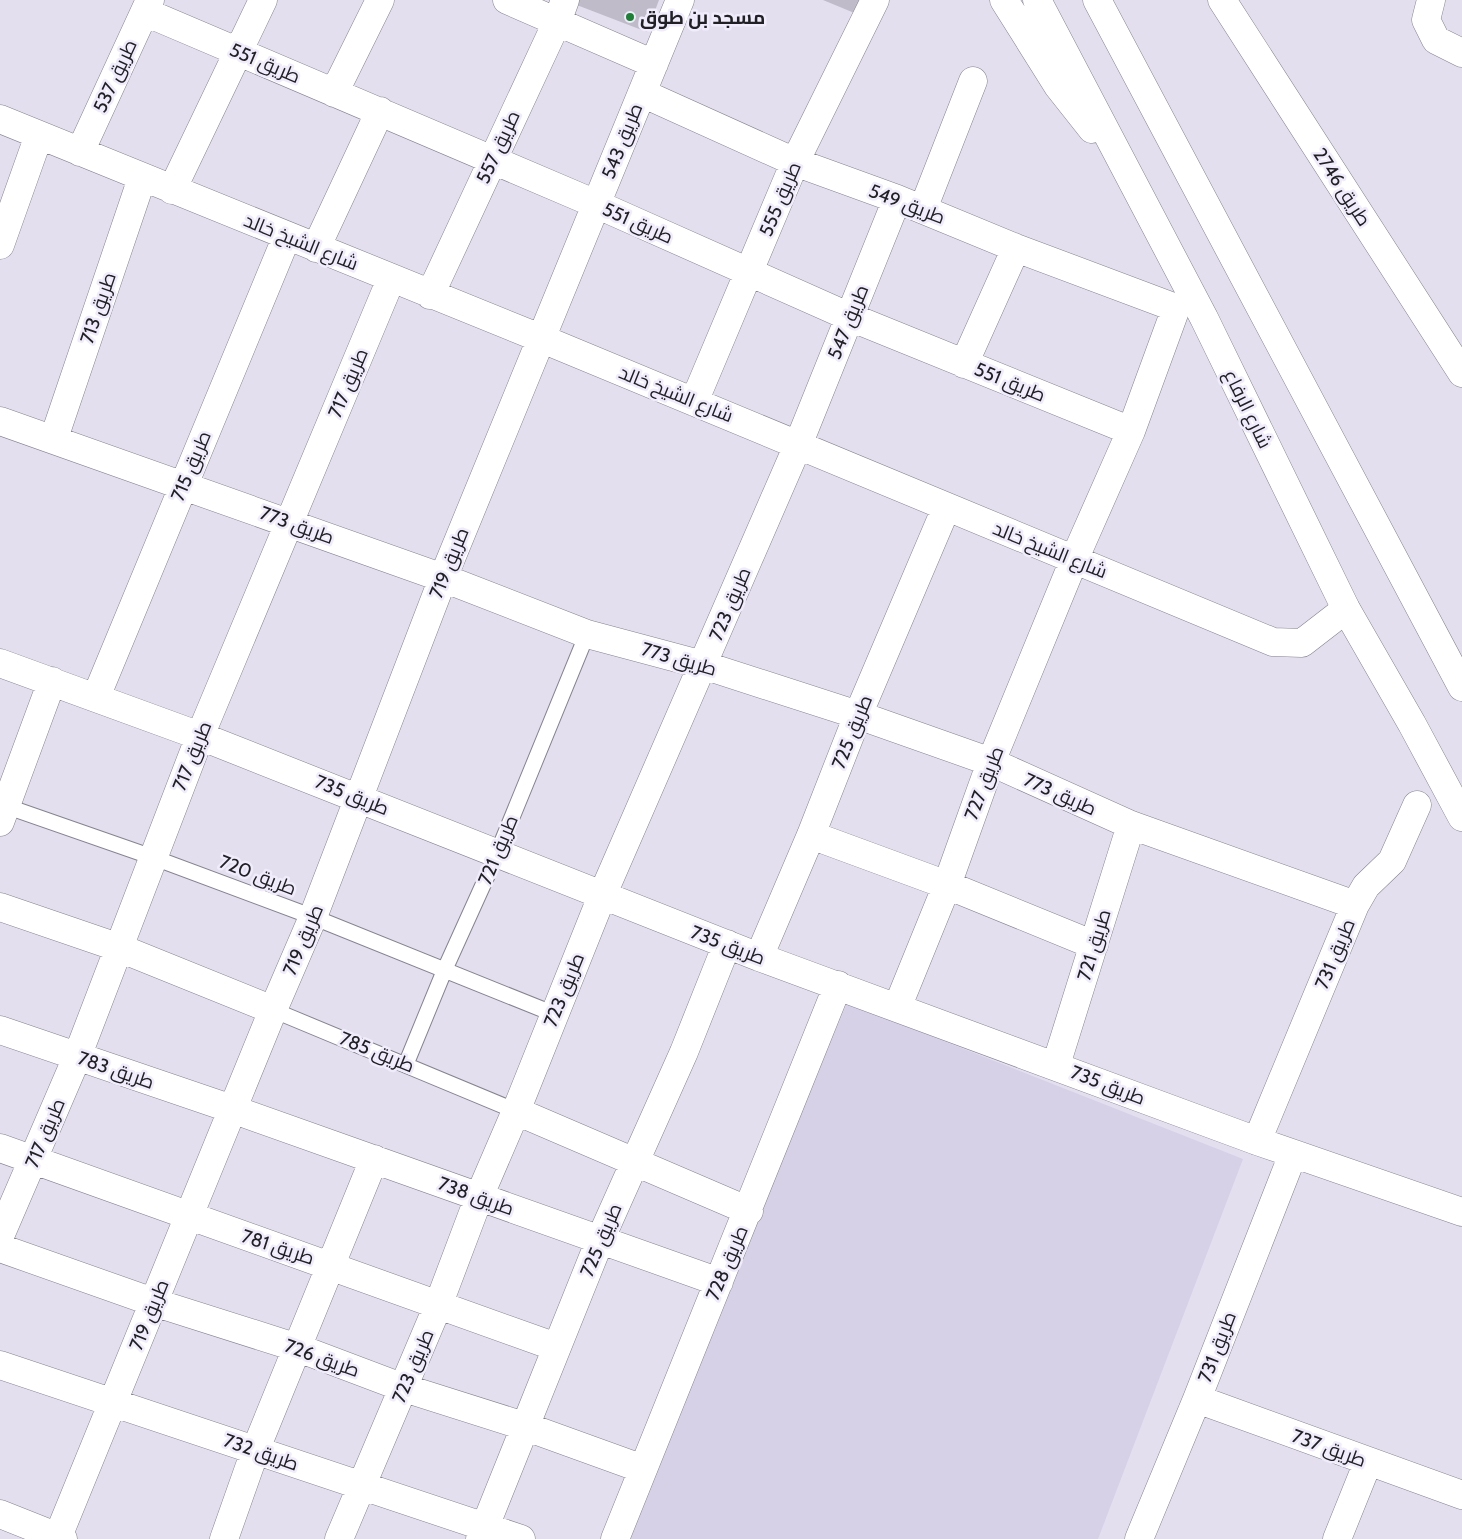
<svg xmlns="http://www.w3.org/2000/svg" width="1462" height="1539" viewBox="0 0 1462 1539" font-family="Cabin,Cairo,sans-serif">
<style>
.built{fill:#d6d1e7}
.building{fill:#bfbbc9}
.lines{fill:none;stroke-linecap:round;stroke-linejoin:round}
.lane-casing{stroke:#868390;stroke-width:17}
.street-casing{stroke:#868390;stroke-width:29}
.primary-casing{stroke:#868390;stroke-width:29}
.lane{stroke:#fff;stroke-width:15}
.street{stroke:#fff;stroke-width:28}
.primary{stroke:#fff;stroke-width:28}
.poi-dot{fill:#1c8135;stroke:#f0ecfb;stroke-width:2}
.labels{text-anchor:middle;dominant-baseline:central;stroke-width:5;stroke-linejoin:round;paint-order:stroke}
.poi-label{font-size:19px;font-weight:bold;fill:#212025;stroke:#f0ecfb;text-anchor:start}
.street-label{font-size:19px;fill:#212025;stroke:#f0ecfb}
</style>
<rect width="100%" height="100%" fill="#e3dfee"/>
<!-- built -->
<path class="built" d="M847,1003L1243,1159L1098,1539H616Z"/>
<!-- building -->
<path class="building" d="M570,0H659L647,32L569,2Z
M823,0H870L864,17Z"/>
<g class="lines">
<defs>
<path id="lane" d="M0,804L152,857L313,917L554,1014
M273,1010L516,1111
M406,1064L445,969L497,854L587,634"/>
<path id="street" d="M507,0L654,64
M1222,0L1462,373
M1431,0L1426,20L1436,40L1462,53
M145,12L596,204L850,317L1131,431
M334,93L380,0
M642,93L795,162L897,199L1016,248L1176,308L1131,431L1074,560L991,762L947,885L897,1008
M0,119L540,338L1273,642L1302,643L1346,609
M80,152L150,0
M172,190L263,0
M923,209L973,81
M0,245L39,135
M316,248L380,111
M430,295L557,22L565,0
M964,364L1016,248
M694,402L795,162L875,0
M0,421L443,578L587,634L703,665L858,715L991,762L1131,825L1355,905
M54,438L142,178
M0,663L200,736L759,957L1257,1141L1462,1212
M96,697L287,236
M0,822L52,681
M811,835L947,885L1094,945
M0,907L117,947L273,1010
M759,957L811,835L858,715L946,508
M0,1030L232,1109L719,1282
M1056,1065L1131,825
M516,1111L749,1211
M1257,1141L1355,905L1366,886L1392,861L1417,805
M0,1148L556,1347
M0,1236L77,1057L200,736L391,279
M0,1248L153,1302L298,1348L404,1388L524,1426L643,1469
M0,1365L521,1539
M1197,1399L1462,1495
M0,1514L63,1539
M57,1539L273,1010L313,917L443,578L680,0
M224,1539L255,1451L374,1159
M339,1539L439,1303L479,1197L516,1111L602,896L798,445L897,199
M480,1539L600,1240L684,1052L727,944
M615,1539L838,985
M1139,1539L1197,1399L1293,1154
M1337,1539L1368,1462"/>
<path id="primary" d="M1004,0L1058,86L1092,129
M1037,0L1204,318L1346,609L1412,724L1462,817
M1097,0L1462,687"/>
</defs>
<!-- lane casing -->
<use href="#lane" class="lane-casing"/>
<!-- street casing -->
<use href="#street" class="street-casing"/>
<!-- primary casing -->
<use href="#primary" class="primary-casing"/>
<!-- lane -->
<use href="#lane" class="lane"/>
<!-- street -->
<use href="#street" class="street"/>
<!-- primary -->
<use href="#primary" class="primary"/>
</g>
<!-- markers -->
<circle class="poi-dot" cx="630" cy="17" r="5"/>
<g class="labels">
<!-- poi labels -->
<g class="poi-label">
<text x="640" y="17">مسجد بن طوق</text>
</g>
<!-- street labels -->
<g class="street-label">
<text transform="translate(265 63) rotate(23)">طريق 551</text>
<text transform="translate(115 76) rotate(-65)">طريق 537</text>
<text transform="translate(622 141) rotate(-68)">طريق 543</text>
<text transform="translate(498 147) rotate(-65)">طريق 557</text>
<text transform="translate(1342 187) rotate(57)">طريق 2746</text>
<text transform="translate(780 199) rotate(-67)">طريق 555</text>
<text transform="translate(907 204) rotate(21)">طريق 549</text>
<text transform="translate(638 223) rotate(24)">طريق 551</text>
<text transform="translate(301 242) rotate(22)">شارع الشيخ خالد</text>
<text transform="translate(98 308) rotate(-71)">طريق 713</text>
<text transform="translate(848 322) rotate(-68)">طريق 547</text>
<text transform="translate(1010 382) rotate(22)">طريق 551</text>
<text transform="translate(348 383) rotate(-67)">طريق 717</text>
<text transform="translate(676 394) rotate(22)">شارع الشيخ خالد</text>
<text transform="translate(1248 409) rotate(64)">شارع الرفاع</text>
<text transform="translate(191 466) rotate(-67)">طريق 715</text>
<text transform="translate(297 525) rotate(20)">طريق 773</text>
<text transform="translate(1050 550) rotate(22)">شارع الشيخ خالد</text>
<text transform="translate(449 563) rotate(-68)">طريق 719</text>
<text transform="translate(730 604) rotate(-67)">طريق 723</text>
<text transform="translate(679 659) rotate(16)">طريق 773</text>
<text transform="translate(852 732) rotate(-68)">طريق 725</text>
<text transform="translate(192 756) rotate(-68)">طريق 717</text>
<text transform="translate(984 783) rotate(-69)">طريق 727</text>
<text transform="translate(1060 794) rotate(24)">طريق 773</text>
<text transform="translate(352 795) rotate(22)">طريق 735</text>
<text transform="translate(498 850) rotate(-67)">طريق 721</text>
<text transform="translate(258 875) rotate(21)">طريق 720</text>
<text transform="translate(303 940) rotate(-67)">طريق 719</text>
<text transform="translate(728 945) rotate(21)">طريق 735</text>
<text transform="translate(1094 945) rotate(-73)">طريق 721</text>
<text transform="translate(1335 954) rotate(-67)">طريق 731</text>
<text transform="translate(564 990) rotate(-68)">طريق 723</text>
<text transform="translate(377 1052) rotate(22)">طريق 785</text>
<text transform="translate(116 1070) rotate(19)">طريق 783</text>
<text transform="translate(1108 1085) rotate(21)">طريق 735</text>
<text transform="translate(45 1133) rotate(-67)">طريق 717</text>
<text transform="translate(476 1196) rotate(20)">طريق 738</text>
<text transform="translate(601 1240) rotate(-67)">طريق 725</text>
<text transform="translate(278 1247) rotate(18)">طريق 781</text>
<text transform="translate(727 1263) rotate(-67)">طريق 728</text>
<text transform="translate(149 1315) rotate(-68)">طريق 719</text>
<text transform="translate(1217 1347) rotate(-69)">طريق 731</text>
<text transform="translate(322 1358) rotate(20)">طريق 726</text>
<text transform="translate(413 1366) rotate(-67)">طريق 723</text>
<text transform="translate(1329 1448) rotate(20)">طريق 737</text>
<text transform="translate(261 1452) rotate(19)">طريق 732</text>
</g>
</g>
</svg>
